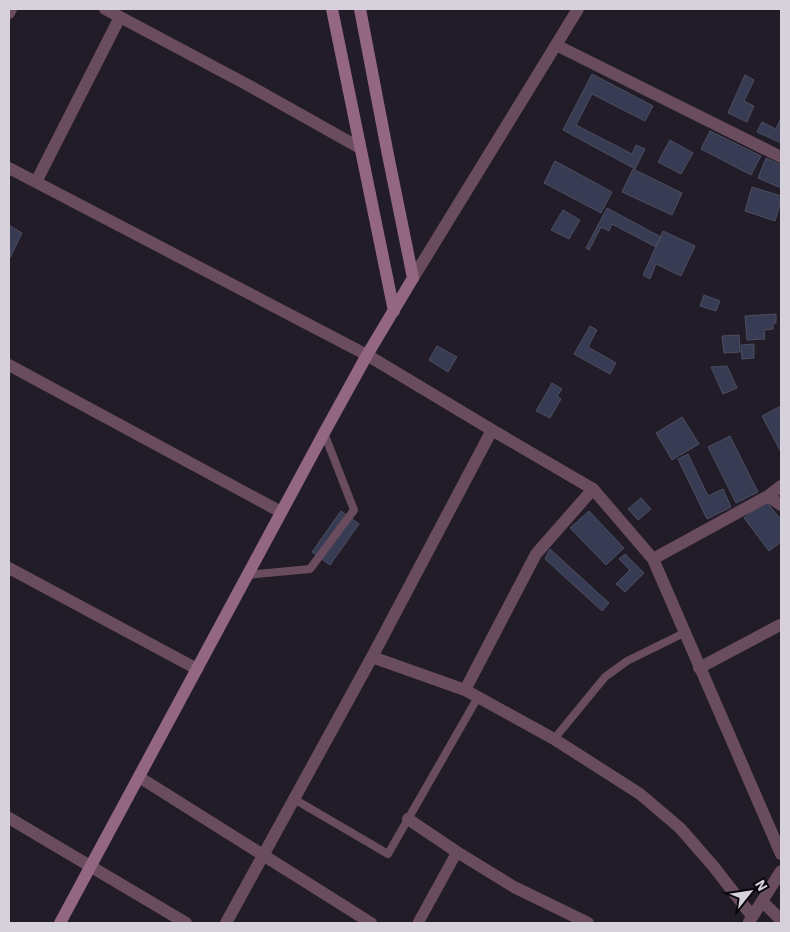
<svg xmlns="http://www.w3.org/2000/svg" width="790" height="932" viewBox="0 0 790 932" font-family="'IBM Plex Sans',sans-serif">
<style>
.building{fill:#373b53;stroke:#4c4f5f}
.lines{fill:none;stroke-linecap:round;stroke-linejoin:round}
.service{stroke:#694c5d;stroke-width:8}
.pedestrian{stroke:#694c5d;stroke-width:11}
.minor{stroke:#694c5d;stroke-width:12}
.tertiary{stroke:#694c5d;stroke-width:12}
.secondary{stroke:#936681;stroke-width:12}
</style>
<rect width="100%" height="100%" fill="#221b28"/>
<!-- building -->
<path class="building" d="M592,74L653,106L645,121L592,94L576,125L632,154L636,145L645,149L635,169L563,130Z
M745,75L754,80L744,101L754,106L747,122L728,113Z
M781,118V143L757,132L762,122L776,129Z
M710,131L761,156L751,175L701,149Z
M670,140L693,153L681,174L658,162Z
M766,158L781,165V188L758,178Z
M555,161L612,192L601,213L544,183Z
M633,169L682,193L672,215L622,192Z
M752,187L781,196V201L775,221L745,211Z
M607,208L661,237L656,247L612,224L609,231L601,227L589,250L586,248Z
M563,210L580,220L569,239L551,230Z
M10,226L22,233L10,258L9,228Z
M663,231L695,246L681,276L656,264L650,279L643,275Z
M704,295L720,301L716,311L700,306Z
M776,314V323H773V329L764,330L765,339L747,340L745,316Z
M590,326L597,330L588,347L616,363L610,374L574,354Z
M739,335L740,352L724,353L722,336Z
M754,344V358L742,359L741,345Z
M437,346L457,357L448,372L429,360Z
M727,366L737,388L723,394L711,367Z
M552,383L562,389L557,396L561,399L550,418L536,411Z
M781,406V452L762,416Z
M682,417L699,444L672,460L656,433Z
M730,436L758,492L736,503L708,447Z
M688,454L708,496L723,489L731,507L707,519L678,459Z
M641,498L651,509L638,520L628,509Z
M766,501L781,520V542L769,551L744,518Z
M341,511L359,524L330,565L312,552Z
M589,511L624,548L606,565L570,528Z
M550,549L609,603L602,611L545,559Z
M625,554L644,573L625,592L616,584L630,570L619,559Z"/>
<g class="lines">
<!-- service -->
<path class="service" d="M247,575L310,569L354,510L324,433
M554,739L605,677L627,661L684,633
M294,799L388,854L478,697"/>
<!-- pedestrian -->
<path class="pedestrian" d="M418,923L457,852"/>
<!-- minor -->
<path class="minor" d="M105,9L246,84L360,148
M9,13L11,9
M556,45L781,157
M9,168L367,355L492,430L593,489L653,559L781,854
M36,182L120,17
M9,365L281,512
M768,496L781,505
M653,559L768,496L781,486
M9,568L197,669
M372,657L465,690L554,739L640,794L680,828L714,867L752,916
M699,668L778,626L781,625
M465,690L536,554L593,489
M139,777L371,923
M9,818L186,923
M408,819L457,852L514,887L588,923
M762,901L781,920
M749,922L781,871
M226,923L372,657L492,430"/>
<!-- tertiary -->
<path class="tertiary" d="M413,278L578,9"/>
<!-- secondary -->
<path class="secondary" d="M332,9L394,311
M60,923L324,433L367,355L413,278L388,155L360,9"/>
</g>
<!-- border -->
<rect width="790" height="932" fill="none" stroke="#d6d1da" stroke-width="20"/>
<!-- north arrow -->
<g transform="translate(750 892) rotate(60)" stroke="#0a070c" stroke-width="4" paint-order="stroke">
<path d="M0-4L9 19L0 12L-9 19Z" fill="#d6d1da"/>
<text y="-8" font-size="14" font-weight="bold" text-anchor="middle" fill="#d6d1da">N</text>
</g>
</svg>
